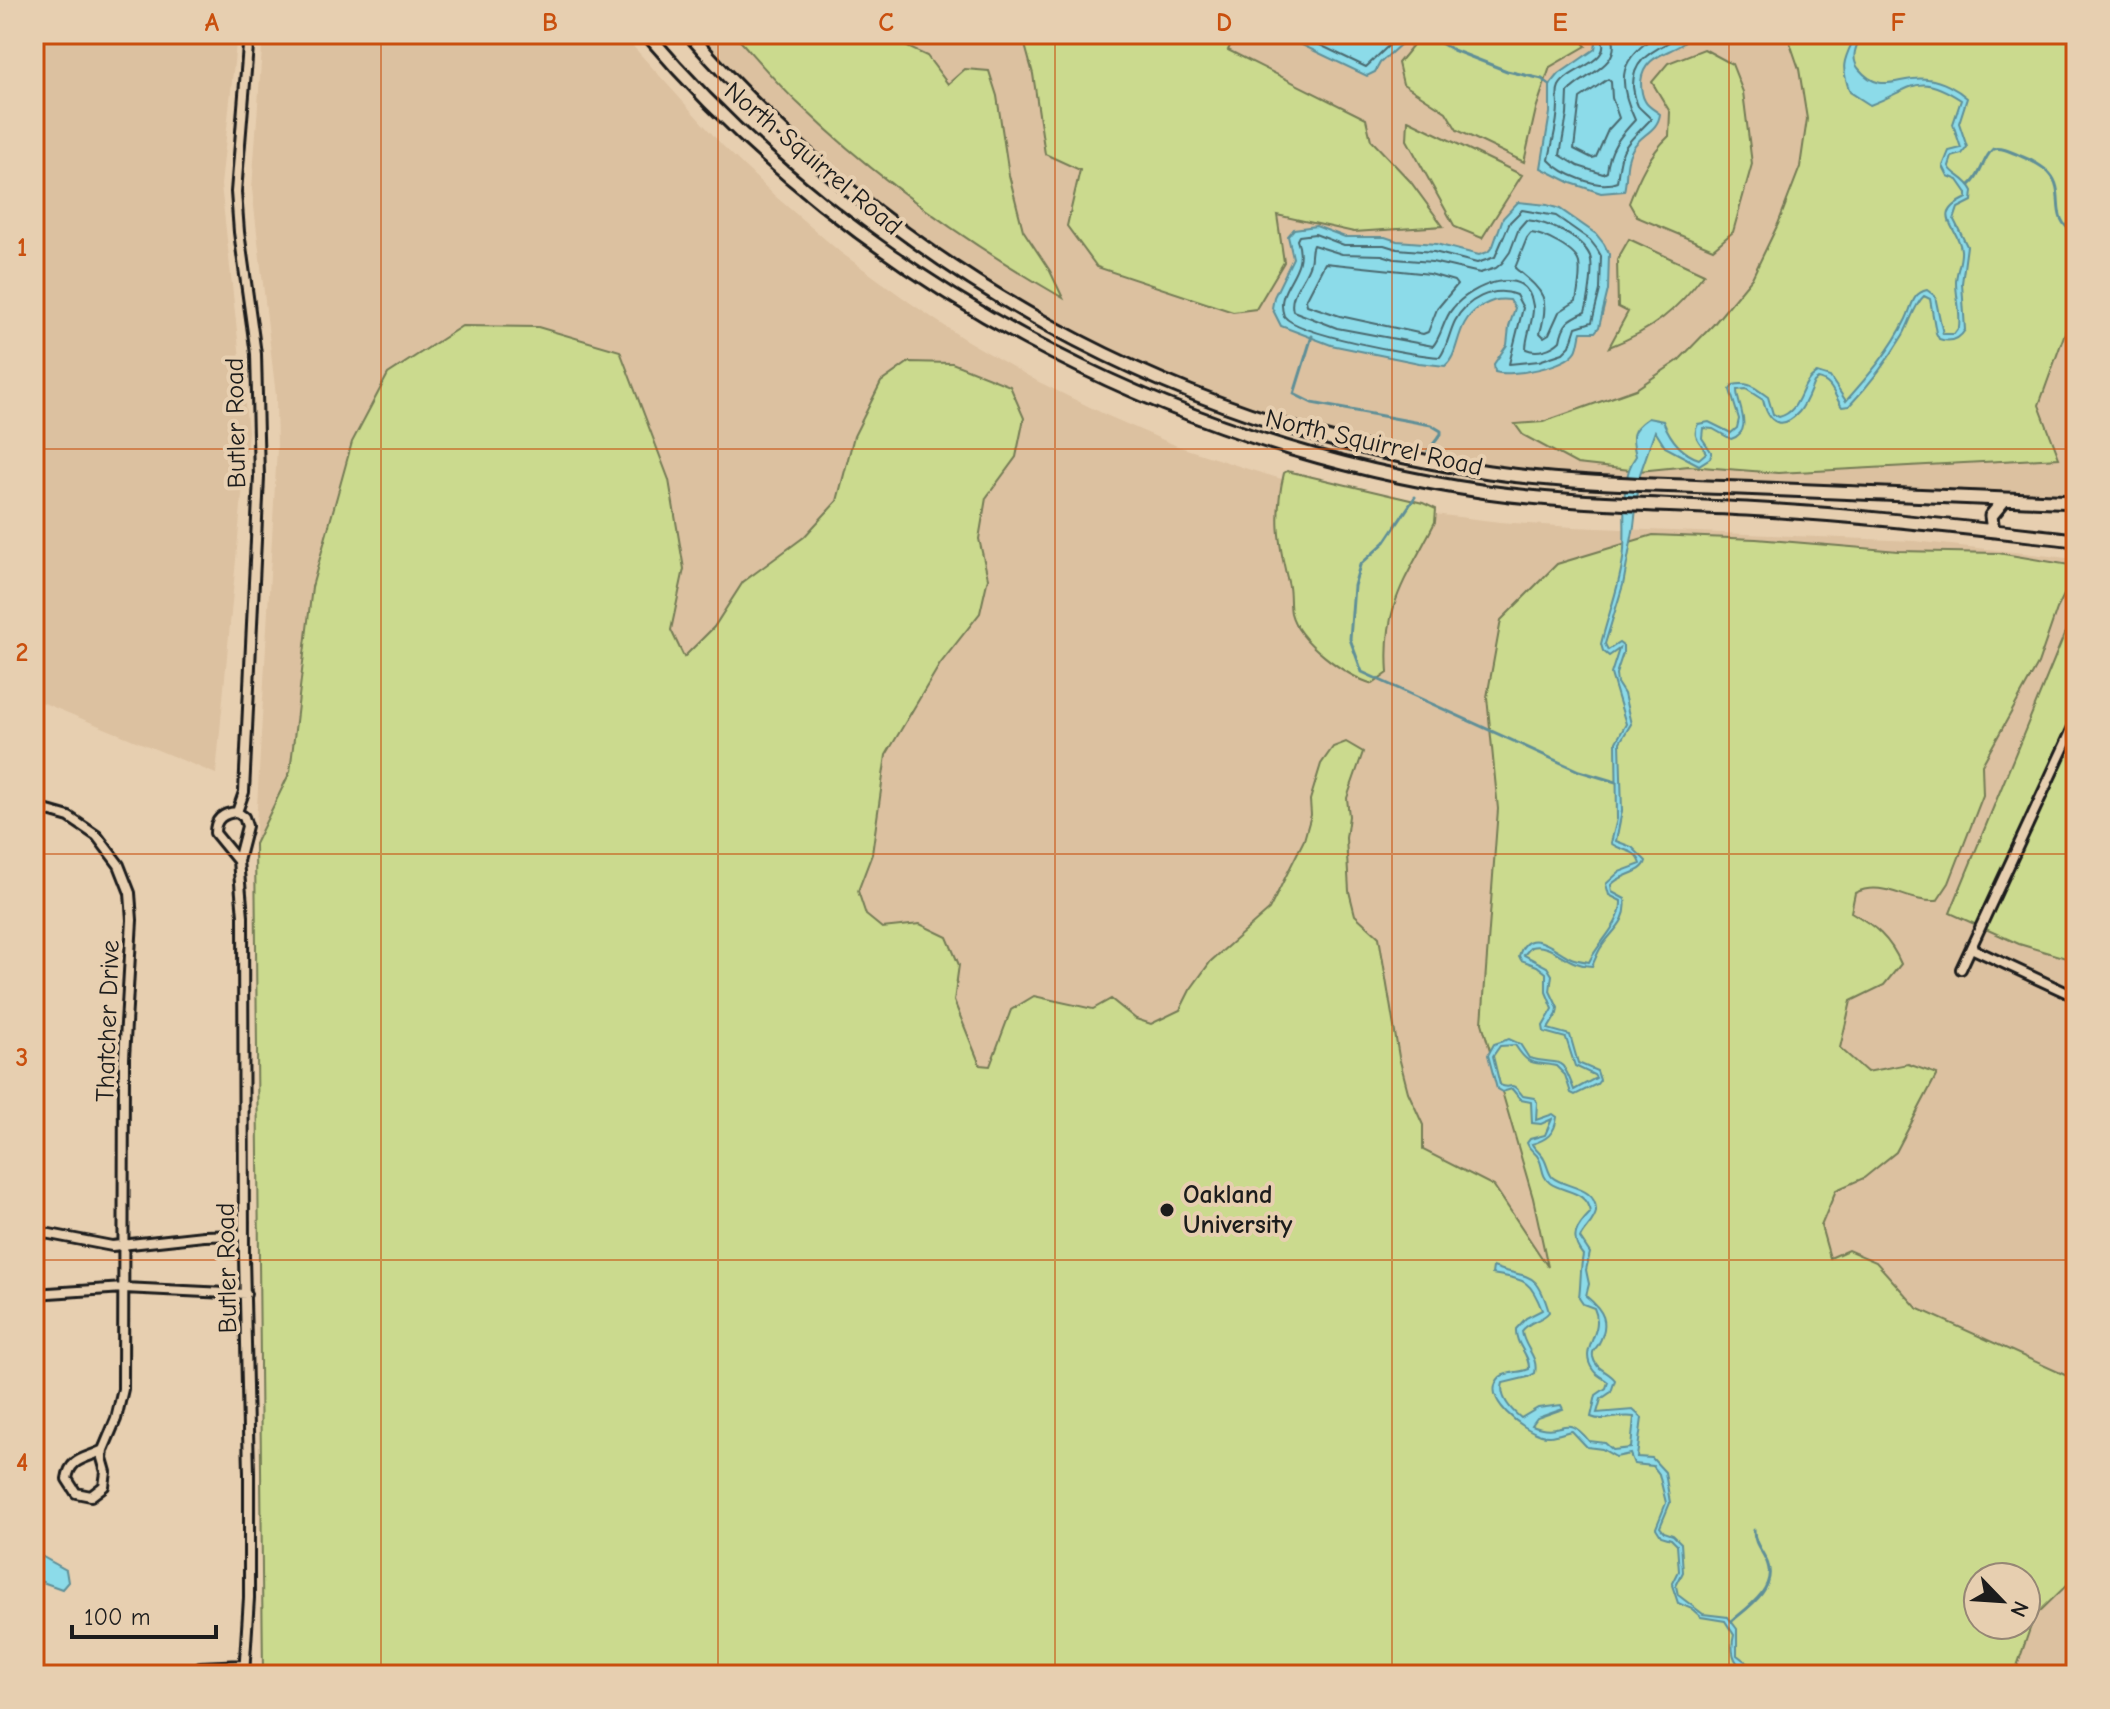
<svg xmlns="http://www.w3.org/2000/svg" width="2110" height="1709" viewBox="0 0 2110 1709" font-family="'Comic Neue',sans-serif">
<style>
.built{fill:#dcc1a0;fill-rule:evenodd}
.green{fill:#cbda8e;stroke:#747b55;stroke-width:2;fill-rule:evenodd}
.water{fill:#8cdbe9;stroke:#5f8f97;stroke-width:2}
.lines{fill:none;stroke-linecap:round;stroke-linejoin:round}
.shore{stroke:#49686e;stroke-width:2}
.stream{stroke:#5f8f97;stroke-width:3}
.minor-casing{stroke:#1c1c1c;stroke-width:14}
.secondary-casing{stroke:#1c1c1c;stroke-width:17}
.minor{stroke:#e7cfb0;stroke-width:8}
.secondary{stroke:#e7cfb0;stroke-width:11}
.grid{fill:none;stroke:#c9500e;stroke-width:2;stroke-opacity:0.55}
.poi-dot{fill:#1c1c1c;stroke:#e7cfb0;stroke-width:3}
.labels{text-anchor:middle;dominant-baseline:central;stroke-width:8;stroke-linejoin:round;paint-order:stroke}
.street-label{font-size:26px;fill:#1c1c1c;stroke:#e7cfb0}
.poi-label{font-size:26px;font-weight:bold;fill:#1c1c1c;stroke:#e7cfb0;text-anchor:start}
.neatline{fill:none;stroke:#c9500e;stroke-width:3}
.grid-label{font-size:26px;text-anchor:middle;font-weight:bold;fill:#c9500e}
</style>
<rect width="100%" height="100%" fill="#e7cfb0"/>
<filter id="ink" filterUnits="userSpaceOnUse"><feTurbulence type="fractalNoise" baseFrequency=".0125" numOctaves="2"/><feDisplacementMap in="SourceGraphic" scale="16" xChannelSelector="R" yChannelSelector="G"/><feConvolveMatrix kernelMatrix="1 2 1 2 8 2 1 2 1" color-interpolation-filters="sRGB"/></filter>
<g filter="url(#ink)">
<!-- built -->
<path class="built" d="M34,34H237L221,185L248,431L216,774L34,699Z
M263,34H622L722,145L775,196L840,252L909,302L964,339L1037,381L1106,415L1177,446L1251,470L1316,489L1426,513L1500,522L1573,527L1915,541L2076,559V1675H263L255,843L277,449L276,396L252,189ZM1978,1577H2026V1625H1978Z
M697,34H2076V496L1605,477L1493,467L1402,451L1352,439L1240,406L1145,367L1081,336L1018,302L946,257L874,204L797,137Z"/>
<!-- green -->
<path class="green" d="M734,34H893L901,44L927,56L948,84L965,69L989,71L997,96L1009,175L1023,230L1050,271L1063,298C969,244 879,181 801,106C777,84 756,58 734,34Z
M1022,34H1236L1228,50L1366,119L1371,140L1410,181L1443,226L1354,232L1277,215L1284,262L1256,309L1233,312L1097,267L1067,226L1080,170L1045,154L1033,74Z
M1422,34H1575L1586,46L1550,67L1536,109L1524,162L1457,130L1446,112L1403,84L1398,63Z
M1787,34H2069L2076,42V302L2039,405L2059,458L1778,473L1689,466L1639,471L1577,464L1523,435L1515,424L1543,422L1636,389L1679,360L1713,325L1752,278L1778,224L1800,167L1807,119L1799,69Z
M1704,49L1732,64L1743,92L1752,164L1733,232L1713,249L1637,217L1629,203C1639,177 1649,155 1669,136L1670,112L1652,82L1668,63Z
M1408,120L1522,175L1482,238L1455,227L1407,140Z
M1629,239L1704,274C1676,311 1653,330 1609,347L1628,312L1618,307L1617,260Z
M462,326L538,327L620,351L669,480L684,569L671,630L684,657L714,627L743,582L804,537L837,501L854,436L881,382L909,362L952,363L1010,386L1024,418L1016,457L986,498L979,539L988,578L980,613L940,664L886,755L872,854L858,891L866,915L882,928L920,924L947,937L959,965L954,1001L980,1065L990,1066L1011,1010L1034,996L1093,1009L1111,999L1136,1019L1151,1024L1180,1010L1190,990L1211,961L1269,910L1304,840L1311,815L1310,800L1321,764L1333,747L1346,742L1363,752L1347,798L1349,816L1346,838L1349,891L1355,915L1379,937L1399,1057L1408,1092L1423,1125V1150L1494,1186L1548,1267L1533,1198L1482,1023L1498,809L1487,697L1501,620L1557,564L1653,535L1756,539L1898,551L1998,553L2076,566V581L2068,587L2057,609L2038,664L1982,765L1983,795L1949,883L1937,901C1907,903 1884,879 1855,893L1851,912C1875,926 1890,938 1901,964L1884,985L1851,1001L1840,1048L1867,1072L1908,1064L1937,1074L1896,1152L1864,1178L1836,1190L1821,1226L1830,1258L1848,1250L1876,1262L1917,1308L2076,1380V1570L2070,1582L2034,1617L2014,1675H263L255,844L290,772L312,587L352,442L388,374ZM1978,1577H2026V1625H1978Z
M1287,471L1423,503L1436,509L1435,522C1406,580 1383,603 1388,673L1373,684C1346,676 1298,642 1291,613C1289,603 1291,593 1288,582C1278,542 1274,515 1284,473Z
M2076,606V961L2019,944L1950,913Z"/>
<!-- water -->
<path class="water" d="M1279,34H1412L1380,63L1375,72L1367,76Z
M1587,34H1691C1681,55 1644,49 1641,82C1641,88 1642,96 1645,101C1648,107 1655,110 1660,114C1658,131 1641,134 1633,148C1624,162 1628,176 1624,191L1601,193L1571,183L1541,168L1550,113V85L1559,74L1595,49L1596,43Z
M1856,34H1862C1856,46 1850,58 1859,69C1882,97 1900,74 1928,79C1942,81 1957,89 1967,98L1959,123L1967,147L1962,154L1952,157L1949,166C1952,175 1966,177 1973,191L1972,201L1958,208L1954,220L1967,246L1962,283L1965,330C1959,340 1951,343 1939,339L1936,333L1930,299L1924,296C1914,305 1910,323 1903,335C1887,362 1870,384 1849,406L1842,407C1834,396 1833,382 1818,379L1814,382C1810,391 1806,404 1799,412C1781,432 1768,422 1763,400L1746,389L1737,390C1737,406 1755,431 1731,439L1713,429L1703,428L1702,438L1712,453L1710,458L1699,465L1665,447L1655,431L1640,474L1634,526L1623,585L1605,644L1608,650L1619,643L1623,646V653L1616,674L1617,683L1624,694L1631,724L1620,742L1622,811L1616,841L1632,847L1646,861C1643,874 1621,873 1611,885L1612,892L1625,899C1629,922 1611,931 1600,949C1597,954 1595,960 1592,966C1565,966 1553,942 1531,947L1524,955L1547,967L1552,975L1550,991L1558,1008L1557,1014L1548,1029L1570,1035L1578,1063L1597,1071L1600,1080L1597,1084L1575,1095L1571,1093L1565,1075L1556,1066C1532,1061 1530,1068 1515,1045L1500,1046L1493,1056L1500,1085C1514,1091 1509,1078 1523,1096L1534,1098L1537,1102L1536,1120L1553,1114L1557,1117C1555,1134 1546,1140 1532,1144C1535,1150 1541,1153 1544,1159C1547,1164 1548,1172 1552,1177C1564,1188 1597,1186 1596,1211C1596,1220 1584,1229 1580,1238L1590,1253L1586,1270L1589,1284L1586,1296C1603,1310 1611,1322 1598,1345C1595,1350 1592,1350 1593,1357C1595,1369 1608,1371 1615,1380L1611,1392L1601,1399L1597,1413L1633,1410L1642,1418L1637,1457L1652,1458L1665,1472L1670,1503L1660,1527L1664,1532L1673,1535L1681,1543L1683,1572L1676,1586L1678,1595L1703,1614L1728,1617L1737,1629V1655L1763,1675C1739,1673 1728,1658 1734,1635L1725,1621L1701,1617L1692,1609L1678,1603L1672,1585L1679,1571L1677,1545L1671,1539L1661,1536L1656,1528L1666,1503L1659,1474L1653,1466L1634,1464L1630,1454L1616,1457L1602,1449L1587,1447L1572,1431C1561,1433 1552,1438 1541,1435C1524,1430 1479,1398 1500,1377C1507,1371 1521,1373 1529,1369C1530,1354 1515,1345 1516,1329L1526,1318L1542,1310C1530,1279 1525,1280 1492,1274L1493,1267C1529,1280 1536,1268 1549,1312C1542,1321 1530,1320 1522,1331C1523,1347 1539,1356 1535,1373L1528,1377L1503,1383C1499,1397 1510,1409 1521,1418L1538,1408L1561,1405L1563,1409L1537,1418L1532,1425C1564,1438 1564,1410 1589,1441L1605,1443L1613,1450L1631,1448L1634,1417C1619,1414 1605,1423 1591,1417L1596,1395L1606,1388L1608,1382C1604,1378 1597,1376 1593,1370C1577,1348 1606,1334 1594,1308L1583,1304L1579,1298C1581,1283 1580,1270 1583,1255C1569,1238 1576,1227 1590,1213C1587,1190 1564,1193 1550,1183C1541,1176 1543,1166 1539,1159C1535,1151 1530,1152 1527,1143L1530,1139L1545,1135L1552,1119L1541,1124L1532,1123L1531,1102L1521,1100L1512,1089L1502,1092L1497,1089L1488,1055L1494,1044L1509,1039L1520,1044L1529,1058C1560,1067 1560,1051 1574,1090L1596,1078L1594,1075L1575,1066L1566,1038L1544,1032L1543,1026L1553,1009L1546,992V973L1537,966L1521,960L1519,956C1528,925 1554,949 1569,957C1575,960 1582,961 1589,962C1599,941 1622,924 1621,901L1609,895L1606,884L1619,872L1641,864C1636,848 1621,852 1611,843L1617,819L1616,742L1626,724L1611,674L1619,649L1609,656L1603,651L1601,644C1608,615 1619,588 1623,559C1628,530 1617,481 1636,456C1631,436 1630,430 1648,418L1663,421C1670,438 1680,453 1699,459L1706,453C1701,441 1691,438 1698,424L1709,422L1731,433L1737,428L1739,419L1730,390L1733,385C1749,381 1755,388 1768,397L1773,414L1779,417C1803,411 1798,383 1817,373L1830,377L1846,401C1869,375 1891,350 1906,319C1912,307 1912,293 1927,290L1935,296L1943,334H1954L1959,327C1961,312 1956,297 1956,282C1956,272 1962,261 1961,250C1959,227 1930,215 1967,198V193L1958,180L1948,176L1943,166L1949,151L1961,148L1953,124L1961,100C1916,70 1912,90 1870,105L1850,92C1839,63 1845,59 1856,34Z
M1518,202L1547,205L1560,209L1596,234L1604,244L1609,254L1608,290L1599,327L1595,332H1581C1579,338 1579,346 1576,351C1566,367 1511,377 1495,372L1494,364L1507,345L1509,327L1515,308L1510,300C1497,298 1491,301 1480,307C1454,323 1461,353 1445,366L1419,363L1331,345L1281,326L1272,308L1274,297L1293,258L1288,236L1294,229L1316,226L1345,237H1385L1397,241L1436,244L1479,255L1488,252L1493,246L1503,218Z
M34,1552L66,1570L68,1582L62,1589L34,1579Z"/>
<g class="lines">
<!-- shore -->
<path class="shore" d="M1297,34L1366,67L1401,34
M1600,34C1616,63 1569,67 1559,86C1556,92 1558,99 1558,105C1558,124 1552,142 1549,160C1562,174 1598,190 1617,182C1622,141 1624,148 1651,119C1647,114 1642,111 1638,106C1635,100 1634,93 1633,87C1632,54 1661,49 1682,34
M1612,34C1623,66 1584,74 1568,92L1567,115L1560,155L1578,166L1603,174L1607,172C1609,149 1620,136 1635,120C1616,79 1619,58 1659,34
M1608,79L1611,82L1612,98L1619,118L1608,130L1596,157L1592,158L1574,149L1580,98Z
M1522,210L1556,216L1590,240L1597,249L1601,256L1600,290L1592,322L1576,327L1570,346L1563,353L1539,361L1509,364L1523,308L1516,295C1493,285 1466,300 1455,321C1449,333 1447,348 1440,357C1413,355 1298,335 1284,316C1273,286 1310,273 1297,240L1299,236L1315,234L1344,245H1384L1397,249L1434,252L1477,263L1495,257L1510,222Z
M1526,220C1546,222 1581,236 1590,256C1594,267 1589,300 1585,312C1569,319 1563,323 1560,341C1552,349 1537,354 1526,349C1526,335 1534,320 1533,306C1527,261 1470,286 1453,308C1443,319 1442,336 1433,346L1337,328L1293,311C1288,294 1306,279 1310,263C1312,256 1310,251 1313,245L1342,254L1382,255L1395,259L1432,262L1480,273L1496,268L1502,263L1510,252L1519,228Z
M1531,233C1543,234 1576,250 1579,263C1581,274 1578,291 1576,301L1559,312L1549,334L1544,337L1540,333C1551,295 1542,291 1515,268L1527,238Z
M1325,263L1430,274L1454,281L1457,285L1437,309L1428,332L1423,334L1340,316L1307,305L1306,300Z"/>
<!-- stream -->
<path class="stream" d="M1411,36L1430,37L1453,50L1507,71L1542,79L1550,85
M1970,185C1982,175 1982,159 1993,149C2004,147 2013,153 2023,157C2031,160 2044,167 2050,174C2067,193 2047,220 2076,233
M1312,336L1294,394L1312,403L1431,425L1441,431V434L1428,451
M1415,497L1385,542L1360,565L1354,586L1350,639L1362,672L1579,771L1616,782
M1732,1621C1747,1608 1776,1589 1768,1565C1764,1552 1754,1545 1754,1530"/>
<defs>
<path id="minor" d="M34,807L69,817L97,836L119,865L130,893L132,920L124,1058L123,1389L116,1419L103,1450L102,1458L106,1472L104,1486L91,1496L76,1493L67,1479C70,1457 87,1459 103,1450
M237,812L244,817L247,826L238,861L243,916L244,1256L249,1473V1598L244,1675
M237,812L244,792L259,477L256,354L239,232L236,192L249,34
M237,812C223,813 215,819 215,833L238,861
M1971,948L2076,997
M1961,969L2076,721
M34,1231L112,1246L204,1236L244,1235
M34,1294L124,1288L246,1294
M191,1675L200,1667L244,1665"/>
<path id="secondary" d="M647,34C857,281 1167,446 1487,492C1573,504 1660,504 1746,509C1857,515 1966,528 2076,540
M689,34C898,273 1174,426 1489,472C1572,484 1656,485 1740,488C1852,492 1964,497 2076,502
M1993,531L1991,516L2005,499"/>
</defs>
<!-- minor casing -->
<use href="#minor" class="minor-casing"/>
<!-- secondary casing -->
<use href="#secondary" class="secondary-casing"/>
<!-- minor -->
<use href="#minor" class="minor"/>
<!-- secondary -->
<use href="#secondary" class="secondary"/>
</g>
</g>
<!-- grid -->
<path class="grid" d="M381,34V1675M718,34V1675M1055,34V1675M1392,34V1675M1729,34V1675M34,449H2076M34,854H2076M34,1260H2076"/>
<!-- markers -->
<circle class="poi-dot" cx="1167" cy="1210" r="8"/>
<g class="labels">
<!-- street labels -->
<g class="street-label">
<text transform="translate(813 159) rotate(40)">North Squirrel Road</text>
<text transform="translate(236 423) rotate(-91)">Butler Road</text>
<text transform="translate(1374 443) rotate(13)">North Squirrel Road</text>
<text transform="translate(108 1021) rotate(-88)">Thatcher Drive</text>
<text transform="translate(227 1268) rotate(-91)">Butler Road</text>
</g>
<!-- poi labels -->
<g class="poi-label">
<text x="1183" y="1195">Oakland<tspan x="1183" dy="30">University</tspan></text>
</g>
</g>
<!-- margin -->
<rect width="2110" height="1709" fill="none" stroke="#e7cfb0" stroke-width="88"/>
<!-- north arrow -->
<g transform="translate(2002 1601) rotate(115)"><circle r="38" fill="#e7cfb0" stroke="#968775" stroke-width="2"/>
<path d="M0-6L14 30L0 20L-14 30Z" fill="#1c1c1c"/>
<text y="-12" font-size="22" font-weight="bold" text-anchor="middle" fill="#1c1c1c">N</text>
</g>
<!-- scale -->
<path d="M72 1625v12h144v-12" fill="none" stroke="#1c1c1c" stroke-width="4"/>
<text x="84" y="1625" font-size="24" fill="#1c1c1c" stroke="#e7cfb0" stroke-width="6" paint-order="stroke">100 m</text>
<rect x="44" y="44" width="2022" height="1621" class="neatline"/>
<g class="grid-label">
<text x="212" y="31">A</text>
<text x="550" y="31">B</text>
<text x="886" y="31">C</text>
<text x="1224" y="31">D</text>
<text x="1560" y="31">E</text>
<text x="1898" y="31">F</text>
<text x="22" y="256">1</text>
<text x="22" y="661">2</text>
<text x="22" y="1066">3</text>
<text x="22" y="1471">4</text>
</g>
</svg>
